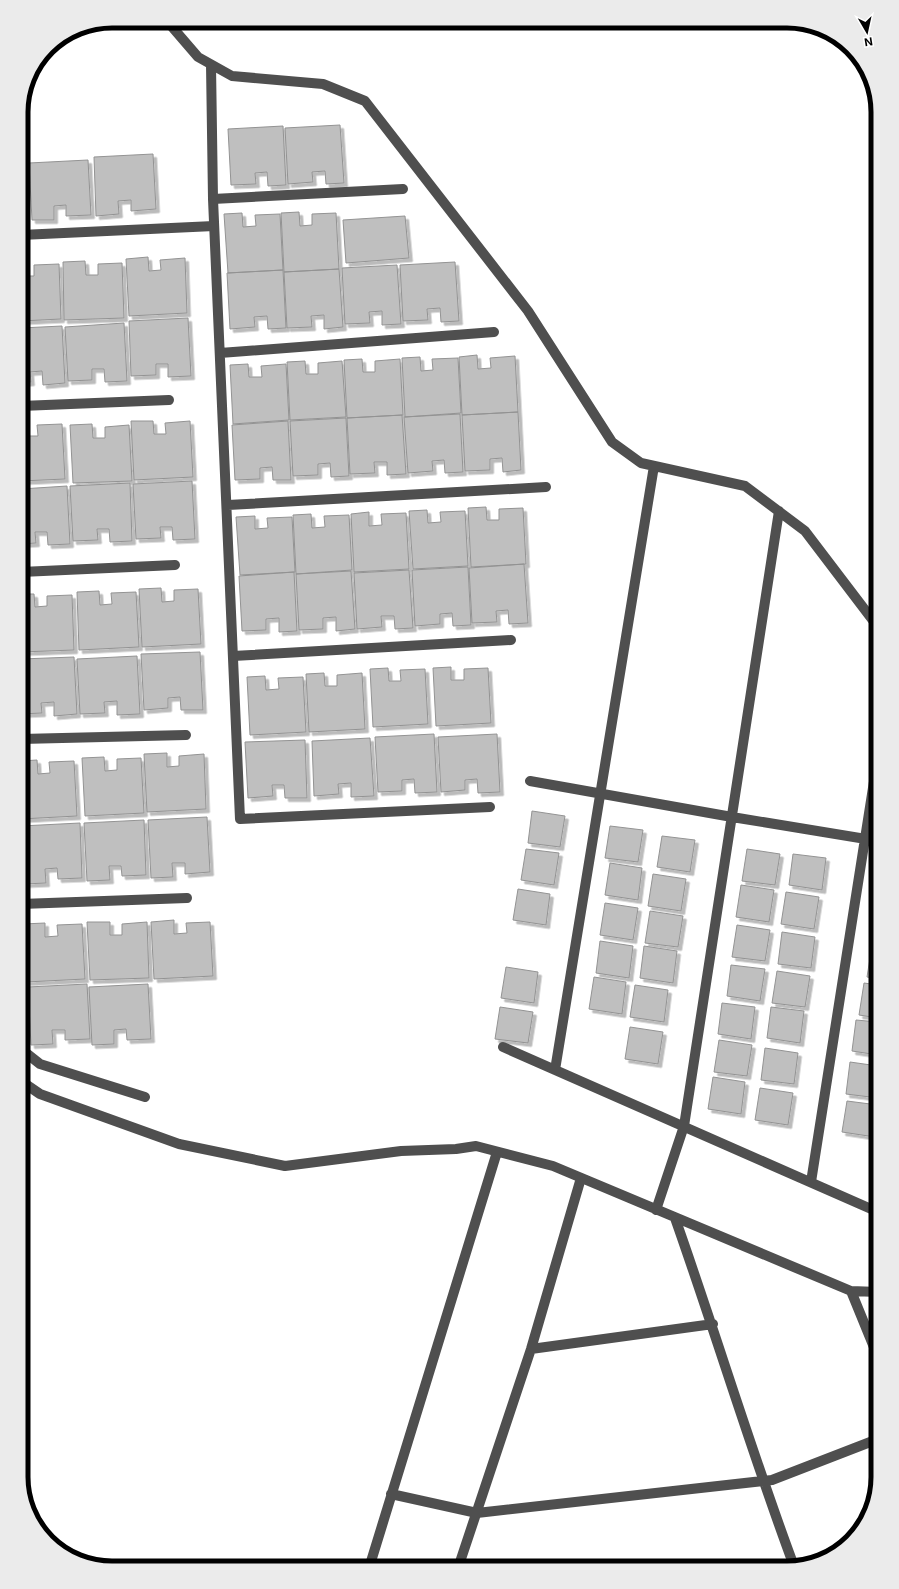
<svg xmlns="http://www.w3.org/2000/svg" width="899" height="1589" viewBox="0 0 899 1589" font-family="Inter,sans-serif">
<style>
.building{fill:#bfbfbf;stroke:#939393;filter:url(#shadow)}
.lines{fill:none;stroke-linecap:round;stroke-linejoin:round}
.minor{stroke:#4f4f4f;stroke-width:10}
.rim{fill:none;stroke:#000;stroke-width:5}
</style>
<defs>
<filter id="shadow"><feDropShadow dx="3.5" dy="3.5" stdDeviation="0" flood-color="#0004"/></filter>
</defs>
<rect width="100%" height="100%" fill="#fff"/>
<!-- building -->
<path class="building" d="M340,125L344,183L326,184L325,171L312,172L313,182L288,184L285,128Z
M283,126L286,185L268,186L267,172L255,173L256,184L231,185L228,129Z
M153,154L156,209L131,211V200L118,201L119,214L96,216L94,157Z
M21,160L25,215H21Z
M88,160L91,215L66,216V205L54,206V220H32L29,163Z
M299,212L300,226L312,225V214L336,213L339,269L284,272L281,213Z
M242,213L243,227L256,226L255,215L280,214L283,270L228,273L224,214Z
M405,216L409,258L346,263L343,220Z
M148,257L149,271L161,270L160,260L185,258L187,313L129,316L126,259Z
M85,261L86,275H98V264L122,263L124,318L64,320L63,262Z
M455,262L459,321L441,322L440,308L427,309L428,320L403,321L400,265Z
M21,263L22,276H34V265L59,264L61,319L21,321Z
M397,265L401,324L382,325V311L369,312L370,323L345,324L342,268Z
M339,269L343,327L324,329V315L311,316L312,327L287,328L284,272Z
M283,270L286,328L268,329L267,316L254,317L255,327L230,329L227,273Z
M188,318L191,376L168,377V364H156V375L131,376L129,321Z
M124,323L127,381L105,382L104,369H92V380L68,381L65,327Z
M62,326L65,383L43,385L42,371L30,372L31,382L21,383V328Z
M477,355L478,369L491,368L490,358L515,356L518,412L462,415L459,357Z
M420,357L421,371L433,370L432,359L458,358L461,413L405,417L402,358Z
M362,359L363,372H375V361L400,359L403,415L347,418L344,360Z
M305,361L306,374H318V363L342,361L346,417L290,420L287,362Z
M248,364L249,377H262L261,366L286,364L289,420L233,424L230,365Z
M518,412L521,470L503,472L502,458L490,459V470L465,471L462,415Z
M460,414L463,472L445,473L444,460L432,461L433,471L408,473L404,417Z
M402,415L406,474L387,475V462H374L375,473L350,474L347,418Z
M346,418L349,476L331,477L330,463L318,464V475L293,476L290,421Z
M131,421H153L154,434H166L165,423L190,421L193,477L134,480Z
M288,421L291,480H273L272,467L260,468V479L235,480L232,425Z
M21,423H25L26,436H38L37,425L62,424L65,479L21,481Z
M92,424L93,438H105V427L129,425L132,481L73,483L70,425Z
M192,481L195,539L173,540L172,527H160L161,538L136,539L133,484Z
M130,483L132,541L110,542L109,529H97L98,540L73,541L70,486Z
M67,486L70,544L48,545L47,532H35L36,543L21,544V489Z
M486,507L487,520H499V509L523,508L526,564L471,567L468,508Z
M427,510L428,523L441,522L440,512L465,511L468,566L413,569L409,511Z
M369,512V526L382,525L381,514L406,513L409,569L354,572L351,514Z
M311,514L312,528L325,527L324,516L349,515L352,570L296,574L293,515Z
M255,516V529L268,528L267,518L292,517L295,572L240,575L236,517Z
M524,564L528,623L509,624L508,610L496,611L497,622L472,623L469,568Z
M468,567L471,625L453,626L452,613L440,614V624L415,626L412,570Z
M409,570L413,628L395,629L394,616H381L382,627L357,629L354,573Z
M351,571L355,629L336,631V617L323,618V629L299,630L296,574Z
M294,572L297,631L279,632V618L266,619V630L242,631L239,576Z
M161,588L162,602L174,601V590L198,589L201,644L142,647L139,589Z
M99,591L100,605L112,604L111,593L136,592L139,647L79,650L77,592Z
M21,594H34L35,607L47,606V596L72,595L74,650L21,652Z
M200,652L203,710H181L180,697L168,698V708L144,710L141,654Z
M137,656L140,714L117,715V701L104,702L105,713L80,714L77,659Z
M74,657L77,714L54,716V702L41,703L42,713L21,714V659Z
M451,667V680H464V669L488,668L491,723L436,726L433,668Z
M388,668L389,681H401L400,670L425,669L428,724L373,727L370,669Z
M324,673L325,686H337V675L362,673L365,729L309,732L306,674Z
M265,676L266,690L279,689L278,678L303,677L306,732L250,735L247,677Z
M434,734L437,792L415,793L414,779L402,780V791L378,792L375,737Z
M497,734L500,792L478,793L477,779L465,780V790L441,792L438,737Z
M370,738L374,796L351,797V783L338,784L339,794L314,796L312,741Z
M305,740L307,798H285L284,785H272L273,796L248,798L245,742Z
M167,753V767L179,766V756L204,754L206,809L147,812L144,754Z
M104,757L105,771L117,770V759L141,758L144,813L85,816L82,758Z
M37,760L38,774L50,773L49,762L74,761L77,816L21,819V761Z
M532,811L565,816L560,847L528,843Z
M207,817L210,872L185,874V863H172L173,877L151,878L148,820Z
M144,820L146,875L122,876L121,866H109L110,880L87,881L84,823Z
M80,823L82,878L58,879L57,868L45,869L46,883L24,884L21,826Z
M610,826L643,830L638,862L605,858Z
M662,836L695,840L690,872L657,867Z
M526,849L559,853L554,885L521,880Z
M747,849L780,854L775,885L742,881Z
M793,854L826,858L822,890L789,885Z
M610,863L642,868L638,900L605,895Z
M653,874L686,879L681,911L648,906Z
M741,885L774,890L769,922L736,917Z
M518,889L550,894L546,925L513,920Z
M786,892L819,897L814,929L781,924Z
M605,903L638,908L633,940L600,935Z
M878,905V937H873Z
M650,911L683,916L678,947L645,943Z
M174,920V934L187,933L186,923L210,922L213,976L154,979L151,922Z
M87,922H110V935H122V924L147,922L149,978L90,980Z
M45,923V937L58,936L57,925L82,924L85,979L26,982L23,924Z
M737,925L770,930L765,961L732,957Z
M782,932L815,937L811,968L778,964Z
M600,941L633,946L629,978L596,973Z
M644,946L677,951L673,983L640,978Z
M872,946L878,947V979L867,977Z
M731,965L765,969L760,1001L727,996Z
M506,967L538,972L534,1003L501,998Z
M777,971L810,976L805,1007L772,1003Z
M594,977L626,982L622,1014L589,1009Z
M864,983L878,985V1018L859,1015Z
M87,984L90,1039L65,1040V1030H52L53,1044L31,1045L28,987Z
M148,984L151,1039L127,1040L126,1029L114,1030V1044L92,1045L89,987Z
M635,985L668,990L664,1022L630,1017Z
M722,1003L755,1007L751,1039L718,1034Z
M500,1007L533,1012L528,1043L495,1039Z
M771,1007L804,1011L800,1043L767,1038Z
M856,1020L878,1022V1055L852,1051Z
M630,1027L663,1032L658,1064L625,1059Z
M719,1040L752,1045L747,1076L714,1072Z
M765,1048L798,1053L794,1084L761,1080Z
M850,1062L878,1066V1098L846,1094Z
M713,1077L745,1082L741,1114L708,1109Z
M760,1088L793,1093L788,1125L755,1120Z
M847,1101L878,1105L875,1137L842,1132Z"/>
<g class="lines">
<!-- minor -->
<path class="minor" d="M167,21L198,57L232,76L323,84L365,101L528,311L612,442L641,463L745,486L805,531L878,627
M211,65L213,199L240,819L490,807
M213,199L403,189
M21,235L214,226
M220,353L494,332
M21,406L169,400
M228,505L546,487
M21,572L175,565
M233,656L511,640
M21,739L186,735
M530,781L732,817L878,841
M21,904L187,898
M503,1047L878,1212
M21,1049L40,1064L145,1097
M555,1070L654,466
M21,1081L40,1094L179,1144L285,1166L401,1151L456,1149L476,1146L553,1166L851,1291L878,1292
M811,1182L878,756
M656,1210L684,1126L779,511
M675,1218C716,1334 751,1451 794,1566
M851,1291L878,1357
M531,1349L713,1324
M391,1494L477,1513L772,1480L878,1439
M369,1568L497,1152
M458,1568L531,1349L581,1178"/>
</g>
<!-- crop -->
<path d="M0 0H899V1589H0ZM112 28H787A84 84 0 0 1 871 112V1477A84 84 0 0 1 787 1561H112A84 84 0 0 1 28 1477V112A84 84 0 0 1 112 28Z" fill="#ebebeb" fill-rule="evenodd"/>
<path class="rim" d="M112 28H787A84 84 0 0 1 871 112V1477A84 84 0 0 1 787 1561H112A84 84 0 0 1 28 1477V112A84 84 0 0 1 112 28Z"/>
<!-- north arrow -->
<g transform="translate(867 32) rotate(171)" stroke="#ffffff" stroke-width="3" paint-order="stroke">
<path d="M0-3L7 15L0 10L-7 15Z" fill="#000000"/>
<text y="-6" font-size="11" font-weight="bold" text-anchor="middle" fill="#000000">N</text>
</g>
</svg>
